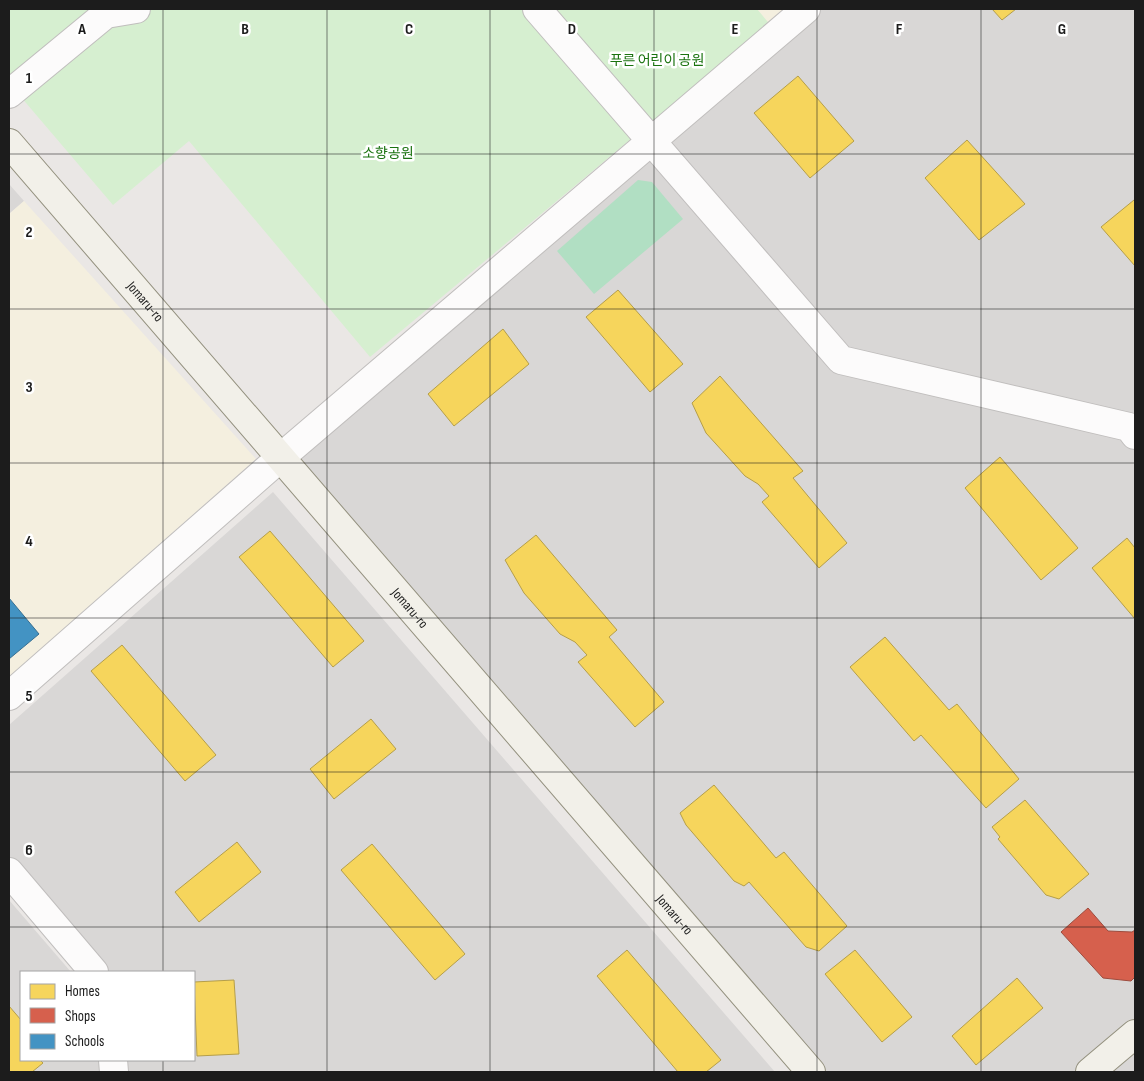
<svg xmlns="http://www.w3.org/2000/svg" width="1144" height="1081" viewBox="0 0 1144 1081" font-family="'Sofia Sans Condensed','Noto Sans KR',sans-serif">
<style>
.residential{fill:#d9d7d6}
.education{fill:#f4efdf}
.park{fill:#d6efd0}
.pitch{fill:#b1dfc3}
.homes{fill:#f6d55c;stroke:#b59e49}
.shops{fill:#d6604d;stroke:#9e4c3e}
.schools{fill:#4393c3;stroke:#376f91}
.lines{fill:none;stroke-linecap:round;stroke-linejoin:round}
.street-casing{stroke:#c0bebd;stroke-width:30}
.secondary-casing{stroke:#93907e;stroke-width:30}
.street{stroke:#fcfbfb;stroke-width:28}
.secondary{stroke:#f2f0e9;stroke-width:28}
.grid{fill:none;stroke:#1c1c1c;stroke-width:1;stroke-opacity:0.55}
.labels{text-anchor:middle;dominant-baseline:central;stroke-width:5;stroke-linejoin:round;paint-order:stroke}
.park-label{font-size:14px;fill:#1b7310;stroke:#fff}
.street-label{font-size:14px;fill:#1c1c1c;stroke:#fff}
.grid-label{font-size:16px;text-anchor:middle;font-weight:bold;fill:#1c1c1c;stroke:#fff;stroke-width:5;stroke-linejoin:round;paint-order:stroke}
</style>
<rect width="100%" height="100%" fill="#eae7e5"/>
<!-- residential -->
<path class="residential" d="M806,9H1135V1072H811L280,458Z
M9,184L24,201L9,214Z
M273,492L775,1072H127L126,1060H194V972H103L9,861V725Z
M9,900L71,972H21V1060H103V1072H9Z"/>
<!-- education -->
<path class="education" d="M754,9H806L776,35Z
M24,201L256,459L9,677V214Z"/>
<!-- park -->
<path class="park" d="M9,9H521L631,139L370,357L189,141L113,205L9,83Z
M546,9H757L773,28L652,132Z"/>
<!-- pitch -->
<path class="pitch" d="M638,180L652,182L683,219L594,294L557,251Z"/>
<!-- homes -->
<path class="homes" d="M992,9H1016L1002,20Z
M798,76L854,141L810,178L754,113Z
M967,140L1025,204L979,240L925,178Z
M1134,200L1135,202V266L1101,227Z
M618,290L683,364L650,392L586,317Z
M503,329L529,364L454,426L428,394Z
M720,376L803,471L793,478L847,543L819,568L762,502L769,496L758,484L745,476L706,433L692,403Z
M1000,457L1078,548L1041,580L965,488Z
M270,531L364,641L333,667L239,557Z
M536,535L617,630L609,637L664,702L635,727L578,662L587,655L575,642L560,634L524,593L505,560Z
M1127,538L1135,548V619L1092,568Z
M885,637L949,710L957,704L1019,779L986,808L921,735L914,741L850,667Z
M122,645L216,755L185,781L91,671Z
M371,719L396,749L334,799L310,769Z
M714,785L776,858L784,852L847,926L819,951L806,947L749,882L744,886L734,881L686,825L680,813Z
M1025,800L1089,874L1059,899L1046,895L998,839L1000,837L992,827Z
M237,842L261,872L199,922L175,892Z
M372,844L465,954L435,980L341,870Z
M627,950L721,1060L706,1072H678L597,976Z
M855,950L912,1017L882,1042L825,974Z
M1017,978L1043,1008L976,1065L952,1036Z
M234,980L239,1054L197,1056L194,982Z
M9,1006L21,1020V1060H40L43,1063L32,1072H9Z"/>
<!-- shops -->
<path class="shops" d="M1088,908L1108,931L1132,932L1135,930V977L1131,981L1103,978L1061,932Z"/>
<!-- schools -->
<path class="schools" d="M9,598L39,634L9,659Z"/>
<g class="lines">
<defs>
<path id="street" d="M537,9L841,360L1129,427L1135,435
M9,94L106,14L136,9
M9,696L280,458L806,9
M9,872L94,972
M113,1060L114,1072"/>
<g id="secondary">
<path id="s1" d="M9,143L811,1072"/>
<path d="M1090,1072L1135,1034"/>
</g>
</defs>
<!-- street casing -->
<use href="#street" class="street-casing"/>
<!-- secondary casing -->
<use href="#secondary" class="secondary-casing"/>
<!-- street -->
<use href="#street" class="street"/>
<!-- secondary -->
<use href="#secondary" class="secondary"/>
</g>
<!-- grid -->
<path class="grid" d="M163,9V972M327,9V1072M490,9V1072M654,9V1072M817,9V1072M981,9V1072M9,154H1135M9,309H1135M9,463H1135M9,618H1135M9,772H1135M9,927H1135M163,1060V1072"/>
<g class="labels">
<!-- park labels -->
<g class="park-label">
<text x="657" y="60">푸른 어린이 공원</text>
<text x="388" y="153">소향공원</text>
</g>
<!-- street labels -->
<g class="street-label">
<text stroke="none"><textPath href="#s1" startOffset="209">Jomaru-ro</textPath></text>
<text stroke="none"><textPath href="#s1" startOffset="614">Jomaru-ro</textPath></text>
<text stroke="none"><textPath href="#s1" startOffset="1019">Jomaru-ro</textPath></text>
</g>
</g>
<g class="grid-label">
<text x="82" y="34">A</text>
<text x="245" y="34">B</text>
<text x="409" y="34">C</text>
<text x="572" y="34">D</text>
<text x="735" y="34">E</text>
<text x="899" y="34">F</text>
<text x="1062" y="34">G</text>
<text x="29" y="83">1</text>
<text x="29" y="237">2</text>
<text x="29" y="392">3</text>
<text x="29" y="546">4</text>
<text x="29" y="701">5</text>
<text x="29" y="855">6</text>
</g>
<!-- border -->
<rect width="1144" height="1081" fill="none" stroke="#1c1c1c" stroke-width="20"/>
<!-- legend -->
<rect x="20" y="971" width="175" height="90" fill="#ffffff" stroke="#a4a4a4"/>
<rect x="30" y="984" width="25" height="15" fill="#f6d55c" stroke="#a4a4a4"/>
<text x="65" y="996" font-size="15" fill="#1c1c1c">Homes</text>
<rect x="30" y="1008" width="25" height="15" fill="#d6604d" stroke="#a4a4a4"/>
<text x="65" y="1021" font-size="15" fill="#1c1c1c">Shops</text>
<rect x="30" y="1034" width="25" height="15" fill="#4393c3" stroke="#a4a4a4"/>
<text x="65" y="1046" font-size="15" fill="#1c1c1c">Schools</text>
</svg>
